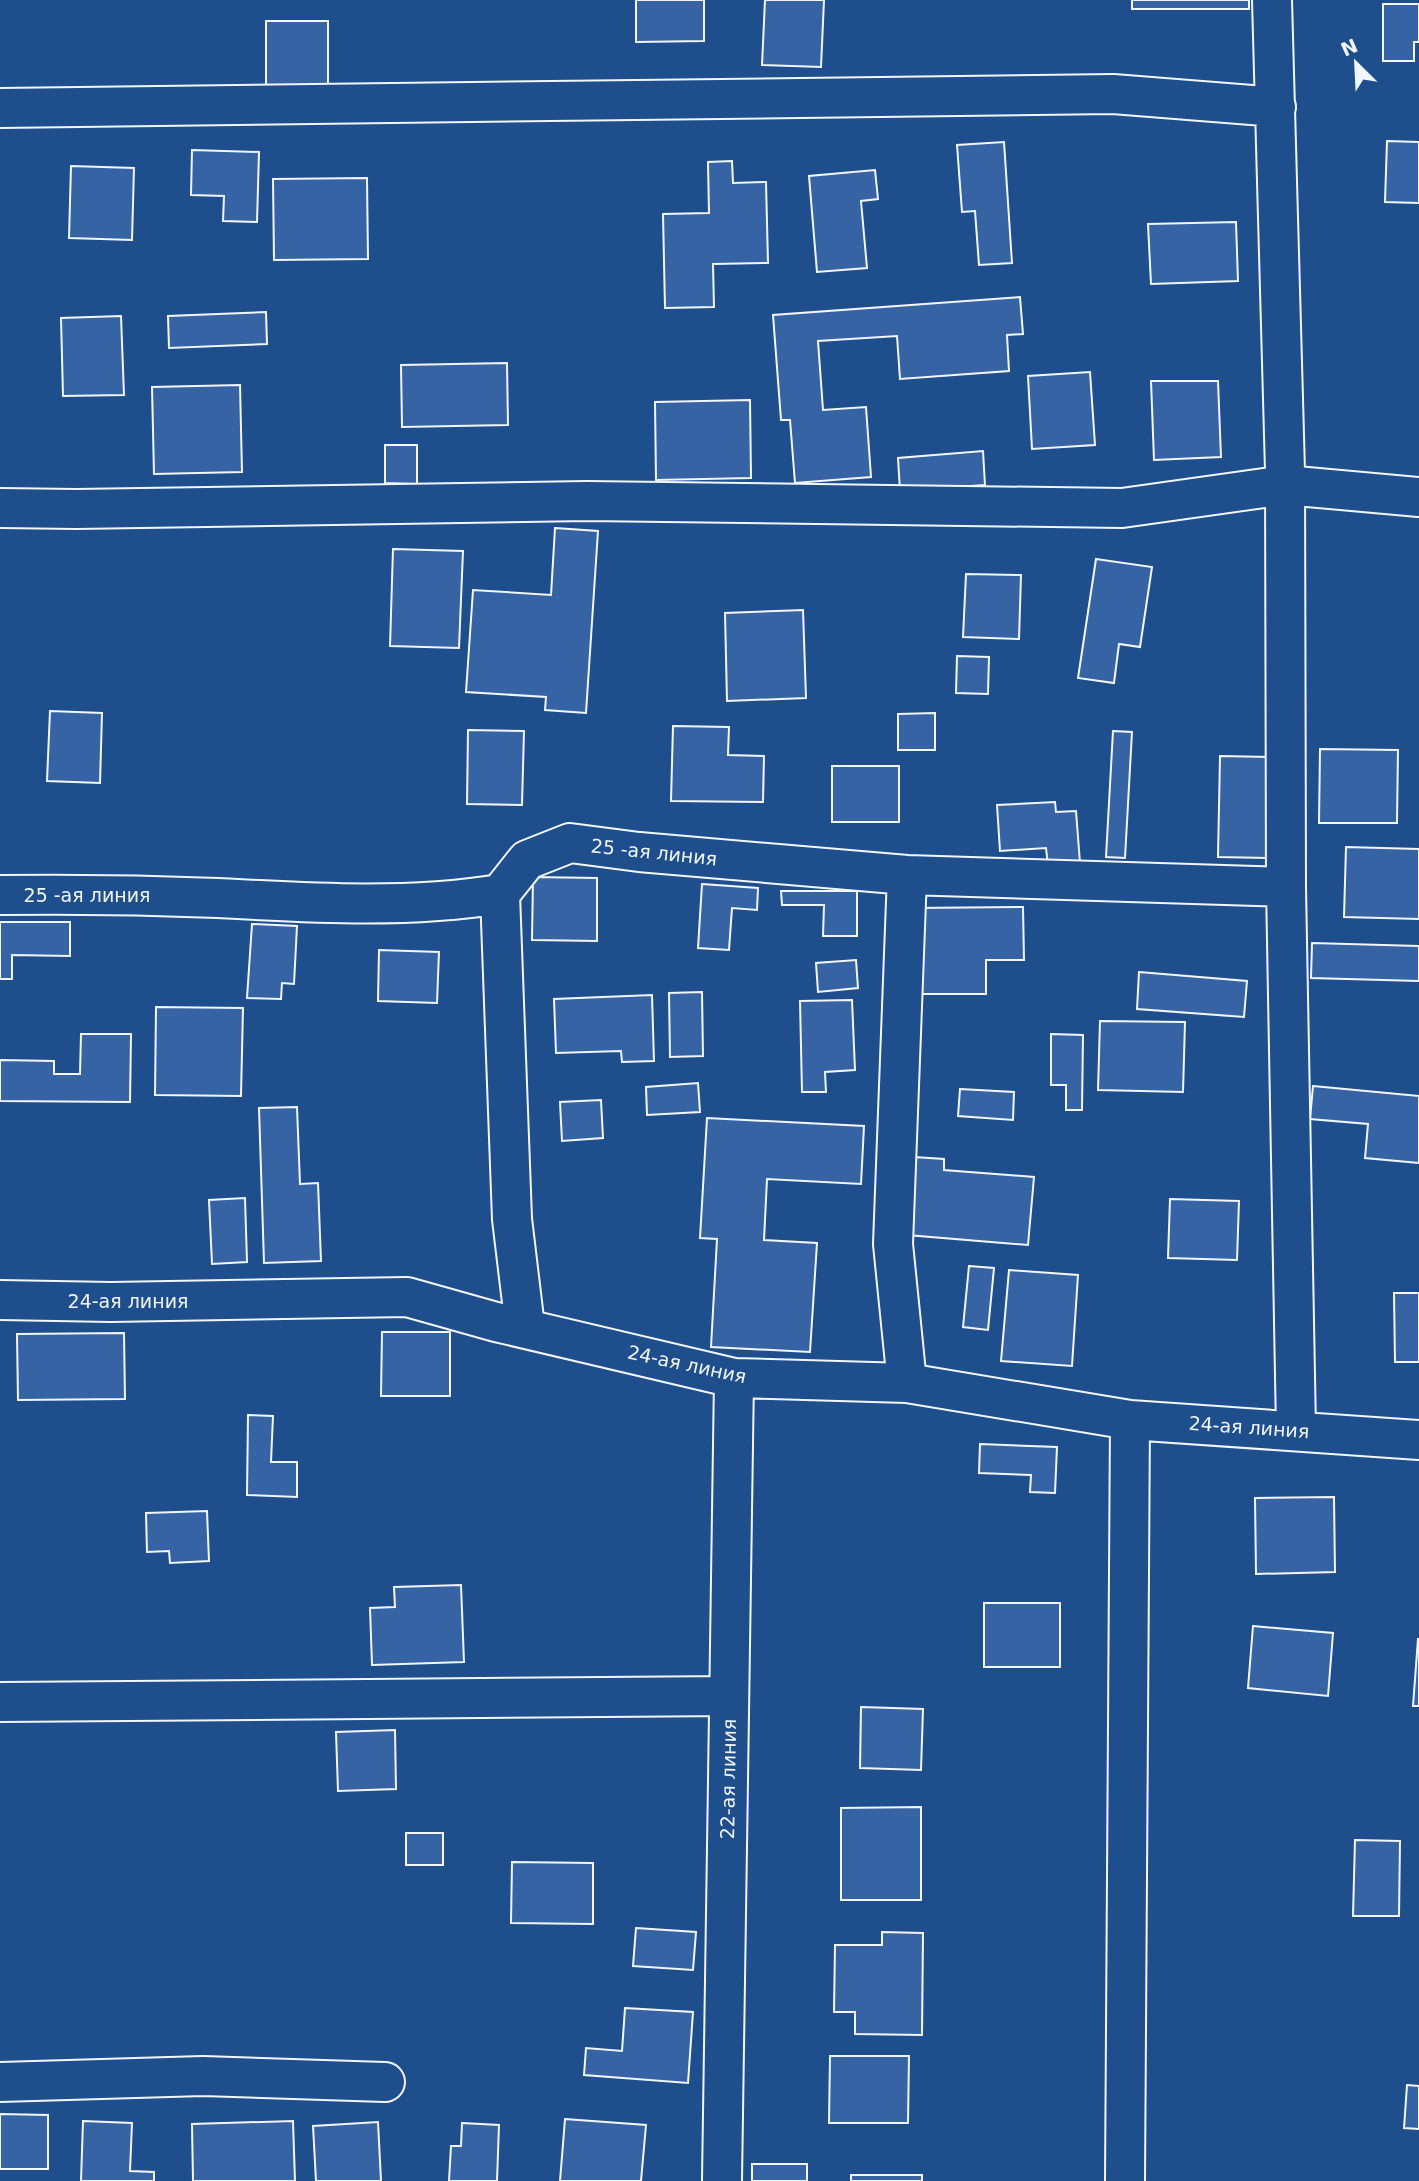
<svg xmlns="http://www.w3.org/2000/svg" width="1419" height="2181" viewBox="0 0 1419 2181" font-family="'DejaVu Sans',sans-serif">
<style>
.building{fill:#3563a3;stroke:#f2f6ff;stroke-width:2}
.lines{fill:none;stroke-linecap:round;stroke-linejoin:round}
.minor-casing{stroke:#f2f6ff;stroke-width:42}
.minor{stroke:#1f4e8c;stroke-width:38}
.labels{text-anchor:middle;dominant-baseline:central;stroke-width:5;stroke-linejoin:round;paint-order:stroke}
.street-label{font-size:19px;fill:#f2f6ff;stroke:#1f4e8c}
</style>
<rect width="100%" height="100%" fill="#1f4e8c"/>
<!-- building -->
<path class="building" d="M636,0H704V41L636,42Z
M765,0H824L821,67L762,65Z
M1132,0H1249V9H1132Z
M1383,4H1419V42H1414V61H1383Z
M266,21H328V87L266,86Z
M1387,141L1419,142V203L1385,202Z
M1004,142L1012,263L979,265L975,211L962,212L957,145Z
M192,150L259,152L257,222L223,221L224,196L191,195Z
M732,161L733,183L766,182L768,263L713,264L714,307L665,308L663,214L709,213L708,162Z
M71,166L134,168L132,240L69,238Z
M875,170L878,199L861,201L867,268L817,272L809,176Z
M367,178L368,259L274,260L273,179Z
M1236,222L1238,281L1151,284L1148,224Z
M1020,297L1023,334L1007,335L1009,371L900,379L897,336L818,341L823,410L866,407L871,477L795,483L790,420H781L773,315Z
M266,312L267,344L169,348L168,316Z
M121,316L124,395L63,396L61,318Z
M507,363L508,425L402,427L401,365Z
M1090,372L1095,445L1032,449L1028,376Z
M1151,381H1218L1221,457L1154,460Z
M240,385L242,472L154,474L152,387Z
M750,400L751,478L656,480L655,402Z
M385,445H417V484L385,483Z
M983,451L985,485L900,491L898,458Z
M555,528L598,531L586,713L545,710L546,697L466,692L473,590L551,595Z
M393,549L463,551L459,648L390,646Z
M1096,559L1152,567L1140,647L1119,644L1114,683L1078,678Z
M966,574L1021,575L1019,639L963,637Z
M803,610L806,698L727,701L725,613Z
M957,656L989,657L988,694L956,693Z
M50,711L102,713L100,783L47,781Z
M935,713V750H898V714Z
M673,726L729,727L728,755L764,756L763,802L671,801Z
M468,730L524,731L522,805L467,804Z
M1113,731L1132,732L1125,858L1106,857Z
M1320,749L1398,750L1397,823H1319Z
M1220,756L1270,757L1268,858L1218,857Z
M832,766H899V822H832Z
M1055,802L1056,812L1076,811L1080,863L1048,866L1046,848L1000,851L997,805Z
M1346,847L1419,849V919L1344,917Z
M533,877L597,878V941L532,940Z
M702,884L758,888L757,910L732,908L729,950L698,948Z
M781,891H857V936H823L824,905H782Z
M1023,907L1024,960H986V994H920L913,908Z
M0,922H70V956L12,955V979H0Z
M252,924L297,926L294,984L282,983L281,999L247,998Z
M1312,943L1419,946V981L1311,978Z
M379,950L439,952L437,1003L378,1001Z
M856,960L858,988L818,992L816,963Z
M1139,972L1247,981L1244,1017L1137,1009Z
M702,992L703,1056L670,1057L669,993Z
M652,995L654,1061L622,1062L621,1051L556,1053L554,999Z
M852,1000L855,1070L825,1072L826,1092H802L800,1001Z
M156,1007L243,1008L241,1096L155,1095Z
M1100,1021L1185,1022L1183,1092L1098,1090Z
M81,1034H131L130,1102L0,1101V1060L54,1061V1074H80Z
M1051,1034L1083,1035L1082,1110H1066V1085H1051Z
M698,1083L700,1112L647,1115L646,1087Z
M1313,1086L1419,1096V1163L1365,1158L1368,1124L1310,1119Z
M960,1089L1014,1092L1013,1120L958,1116Z
M601,1100L603,1138L562,1141L560,1102Z
M297,1107L300,1184L318,1183L321,1261L264,1263L259,1108Z
M707,1118L864,1126L861,1184L767,1179L764,1240L817,1243L810,1352L711,1347L717,1239L700,1238Z
M914,1157L944,1159V1170L1034,1177L1028,1245L907,1235Z
M245,1198L247,1262L212,1264L209,1200Z
M1170,1199L1239,1201L1237,1260L1168,1258Z
M969,1266L994,1268L988,1330L963,1327Z
M1009,1270L1078,1275L1072,1366L1001,1361Z
M1394,1293H1419V1362H1395Z
M382,1332H450V1396H381Z
M124,1333L125,1399L18,1400L17,1334Z
M248,1415L273,1416L271,1462H297V1497L247,1495Z
M980,1444L1057,1447L1055,1493L1030,1492L1031,1475L979,1473Z
M1334,1497L1335,1572L1256,1574L1255,1498Z
M207,1511L209,1561L170,1563L169,1551L147,1552L146,1513Z
M461,1585L464,1662L372,1665L370,1608L395,1607L394,1587Z
M984,1603H1060V1667H984Z
M1253,1626L1333,1633L1328,1696L1248,1688Z
M1418,1639H1419V1706H1413Z
M861,1707L923,1709L921,1770L860,1768Z
M395,1730L396,1789L338,1791L336,1732Z
M921,1807V1900H841V1808Z
M406,1833H443V1865H406Z
M1355,1840L1400,1841L1399,1916H1353Z
M512,1862L593,1863V1924L511,1923Z
M636,1928L696,1932L693,1970L633,1966Z
M882,1932L923,1933L922,2035L855,2034V2012H834L835,1945H882Z
M625,2008L693,2012L688,2083L584,2075L586,2048L622,2051Z
M830,2056H909L908,2123H829Z
M1407,2085L1419,2086V2129L1404,2128Z
M0,2114L48,2115V2169H0Z
M565,2119L646,2125L641,2181H560Z
M83,2121L132,2123L130,2171L154,2172V2181H81Z
M293,2121L295,2181H193L192,2124Z
M378,2122L381,2181H316L313,2126Z
M462,2123L499,2125L497,2181H449L451,2146H461Z
M752,2164H807V2181H752Z
M851,2175H922V2181H851Z"/>
<g class="lines">
<defs>
<path id="minor" d="M1272,0L1285,471L1286,887L1296,1430
M0,108L1113,94L1276,107
M0,508L76,509L587,501L1122,508L1285,485L1419,497
M907,875L893,1244L907,1383
M500,894L512,1219L525,1327
M0,895C73,894 145,895 218,898C311,903 408,909 500,894L527,860L570,843L639,852L907,875L1286,887
M0,1300L111,1302L407,1297L496,1322L734,1378L907,1383L1130,1420L1419,1440
M0,1702L729,1696
M0,2082L203,2076L385,2082
M722,2181L734,1378
M1125,2181L1130,1420"/>
</defs>
<!-- minor casing -->
<use href="#minor" class="minor-casing"/>
<!-- minor -->
<use href="#minor" class="minor"/>
</g>
<g class="labels">
<!-- street labels -->
<g class="street-label">
<text transform="translate(654 852) rotate(6)">25 -ая линия</text>
<text x="87" y="895">25 -ая линия</text>
<text x="128" y="1301">24-ая линия</text>
<text transform="translate(687 1364) rotate(12)">24-ая линия</text>
<text transform="translate(1249 1427) rotate(4)">24-ая линия</text>
<text transform="translate(728 1779) rotate(-89)">22-ая линия</text>
</g>
</g>
<!-- north arrow -->
<g transform="translate(1356 63) rotate(336)" stroke="#1f4e8c" stroke-width="5" paint-order="stroke">
<path d="M0-5L12 26L0 18L-12 26Z" fill="#f2f6ff"/>
<text y="-10" font-size="19" font-weight="bold" text-anchor="middle" fill="#f2f6ff">N</text>
</g>
</svg>
